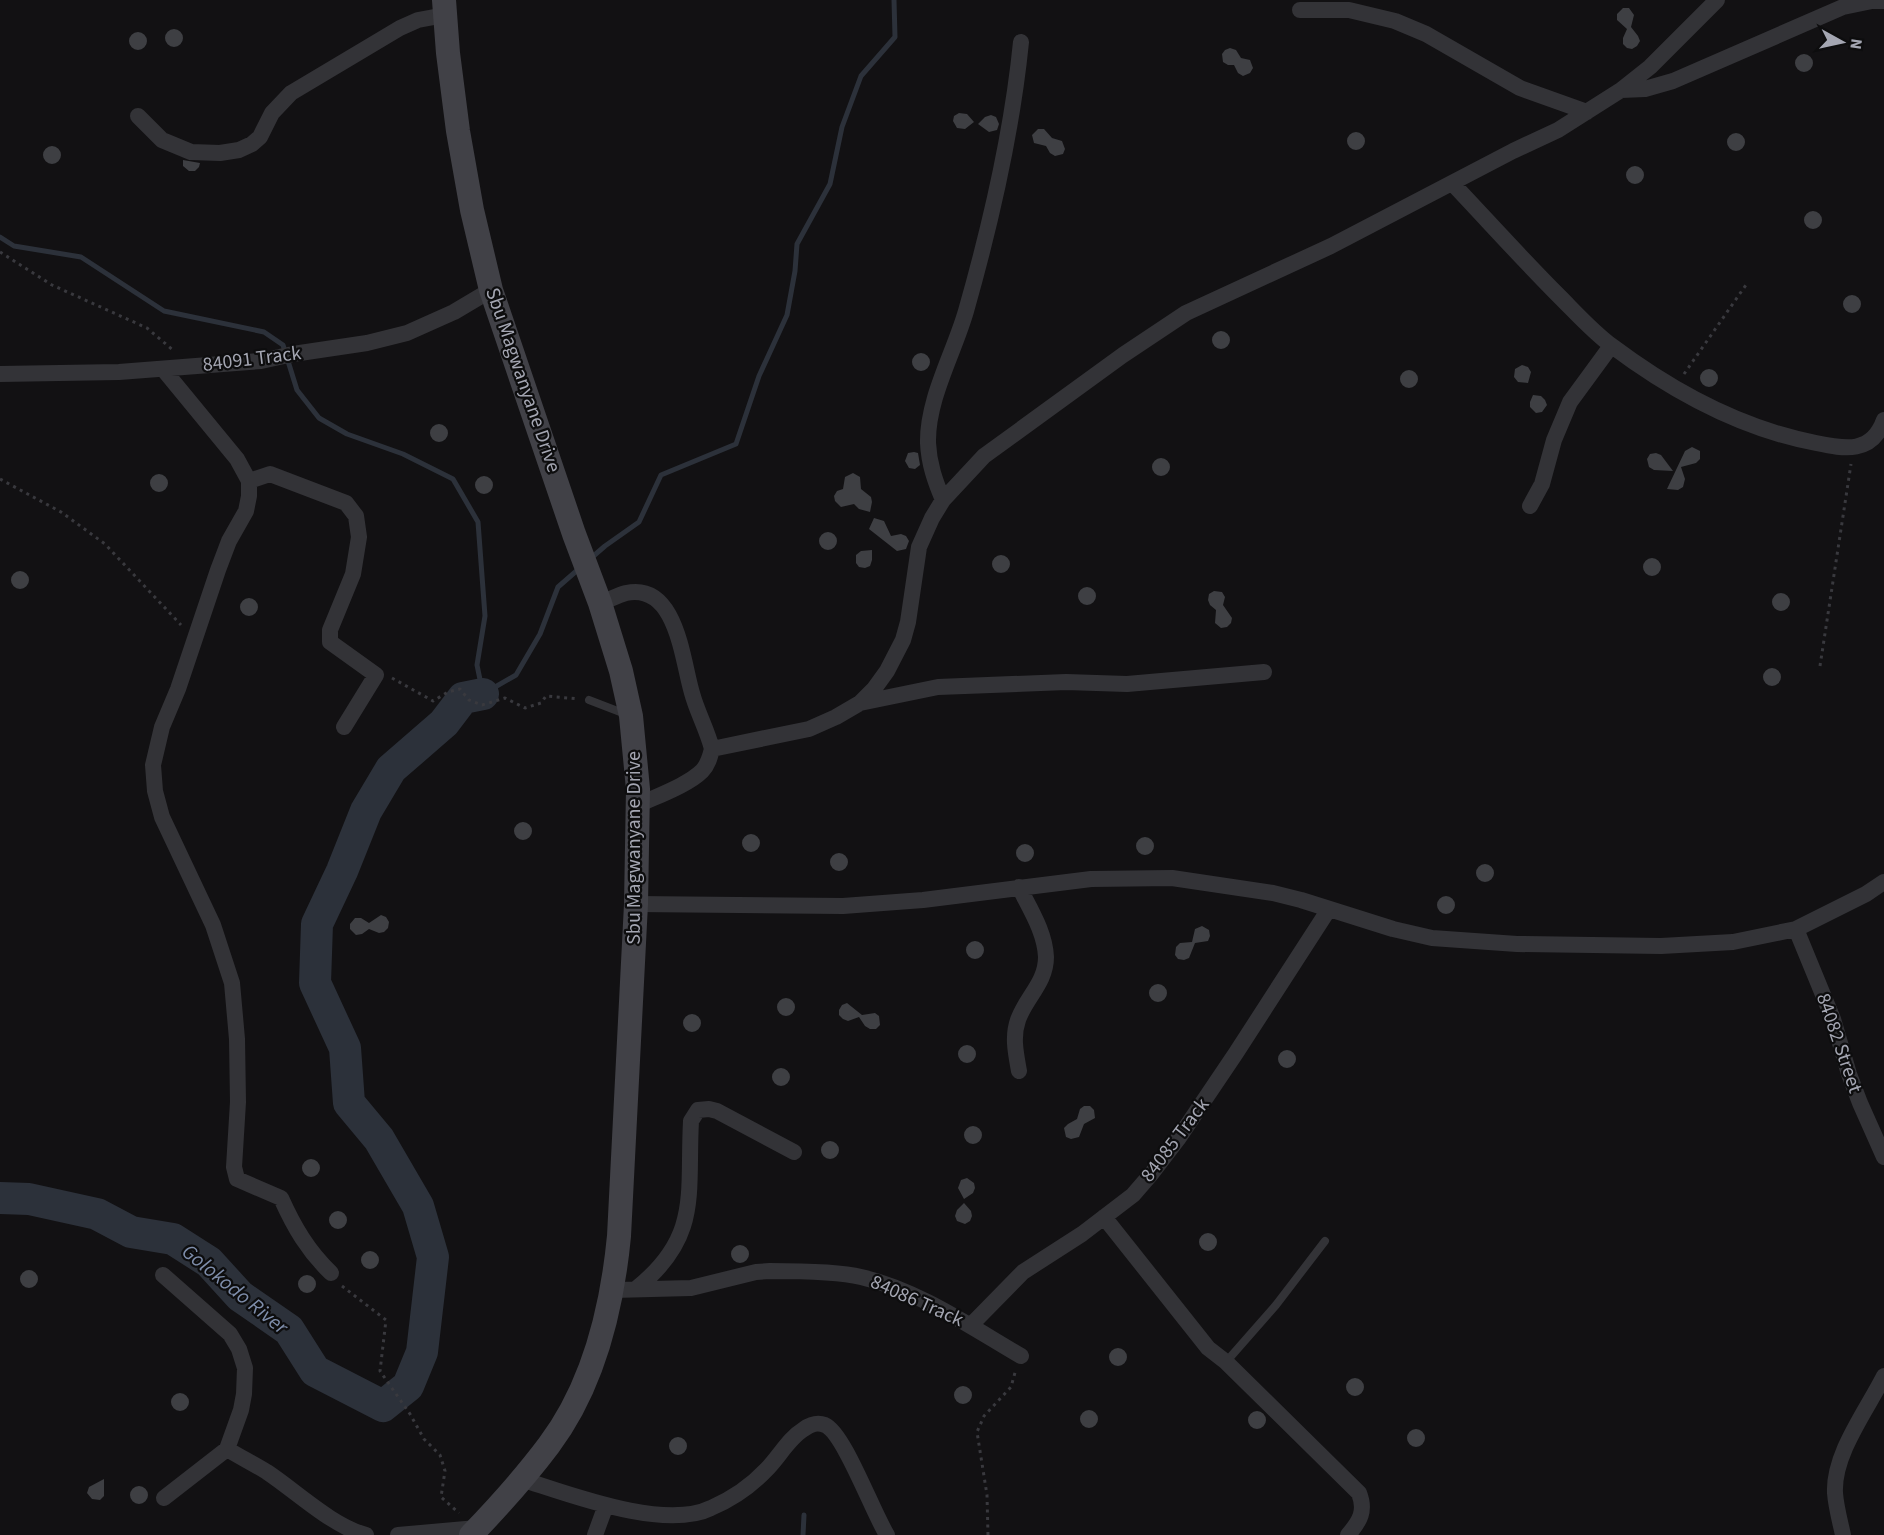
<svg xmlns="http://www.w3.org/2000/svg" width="1884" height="1535" viewBox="0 0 1884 1535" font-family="'Source Sans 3',sans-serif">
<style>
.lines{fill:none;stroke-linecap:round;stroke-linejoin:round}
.stream{stroke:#2c313a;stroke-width:5}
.river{stroke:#2c313a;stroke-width:32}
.building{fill:#3e3f43}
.path{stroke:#39393e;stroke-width:3;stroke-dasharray:3 4.5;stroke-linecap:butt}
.lane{stroke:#333337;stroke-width:8}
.street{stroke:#333337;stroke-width:16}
.secondary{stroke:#414147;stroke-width:24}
.labels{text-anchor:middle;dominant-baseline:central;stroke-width:4.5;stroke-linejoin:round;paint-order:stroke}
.street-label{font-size:20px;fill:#a4a6b2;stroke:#0d0d0e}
.water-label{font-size:21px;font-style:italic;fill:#7e8daa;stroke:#0d0d0e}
</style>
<rect width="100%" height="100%" fill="#121113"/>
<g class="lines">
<!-- stream -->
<path class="stream" d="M0,237L14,246L81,257L164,311L264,332L283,345L297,390L319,418L347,434L403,454L453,479L478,522L485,616L477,665L483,694L516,675L540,634L558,587L581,567
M590,559L605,546L639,522L661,475L736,444L759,376L787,315L795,271L797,244L830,184L842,127L861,76L895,37L894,0
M803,1535L804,1515"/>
<!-- river -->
<path class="river" d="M0,1198L29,1199L97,1214L131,1232L173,1239L209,1262L240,1296L289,1330L315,1371L383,1406L408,1386L422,1352L433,1257L418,1206L379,1139L349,1103L345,1048L315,983L317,924L342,871L366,811L391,769L444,723L463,698L483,694"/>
</g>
<!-- building -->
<path class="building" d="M1623,8H1629L1634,15L1631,27L1638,36L1640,41L1637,46L1632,49L1627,48L1623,44V38L1627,29L1617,20V14Z
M165 38a9 9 0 1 1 18 0a9 9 0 1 1-18 0Z
M129 41a9 9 0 1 1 18 0a9 9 0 1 1-18 0Z
M1230,48L1236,50L1241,58L1250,60L1253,68L1250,73L1243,76L1238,73L1234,65H1228L1223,62L1222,54L1225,50Z
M1795 63a9 9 0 1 1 18 0a9 9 0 1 1-18 0Z
M959,113L967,114L974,122L965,129L957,128L953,121L954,116Z
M991,115L996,117L999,124L997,130L989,132L978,124L985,117Z
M1038,129H1044L1052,138L1062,141L1065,149L1063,154L1055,156L1050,153L1046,146L1034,143L1032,135Z
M1347 141a9 9 0 1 1 18 0a9 9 0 1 1-18 0Z
M1727 142a9 9 0 1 1 18 0a9 9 0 1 1-18 0Z
M43 155a9 9 0 1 1 18 0a9 9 0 1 1-18 0Z
M183,160L200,163L199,167L195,171H189L183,166Z
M1626 175a9 9 0 1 1 18 0a9 9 0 1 1-18 0Z
M1804 220a9 9 0 1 1 18 0a9 9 0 1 1-18 0Z
M1843 304a9 9 0 1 1 18 0a9 9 0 1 1-18 0Z
M1212 340a9 9 0 1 1 18 0a9 9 0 1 1-18 0Z
M912 362a9 9 0 1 1 18 0a9 9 0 1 1-18 0Z
M1522,365L1528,367L1531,372L1528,383L1518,382L1514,377L1515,369Z
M1700 378a9 9 0 1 1 18 0a9 9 0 1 1-18 0Z
M1400 379a9 9 0 1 1 18 0a9 9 0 1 1-18 0Z
M1533,395L1541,396L1545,400L1547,405L1542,412L1536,413L1530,407V402Z
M430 433a9 9 0 1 1 18 0a9 9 0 1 1-18 0Z
M1692,447L1700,451V459L1696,463L1681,467L1685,479L1683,487L1678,490L1667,489L1685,451Z
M914,452L918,453L920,465L915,469L909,468L905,461L908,453Z
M1656,453L1661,455L1673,471L1654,470L1649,467L1647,459L1650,454Z
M1152 467a9 9 0 1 1 18 0a9 9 0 1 1-18 0Z
M853,473L860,477L861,489L871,497L872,502L870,512L859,509L854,504L841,507L835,501L834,496L837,491L843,489L845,477Z
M150 483a9 9 0 1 1 18 0a9 9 0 1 1-18 0Z
M475 485a9 9 0 1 1 18 0a9 9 0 1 1-18 0Z
M874,518L884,521L891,536L901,534L906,536L909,541L906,549L897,551L869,529Z
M819 541a9 9 0 1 1 18 0a9 9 0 1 1-18 0Z
M872,550V560L870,566L865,568L859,567L856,563V555L861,551Z
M992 564a9 9 0 1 1 18 0a9 9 0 1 1-18 0Z
M1643 567a9 9 0 1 1 18 0a9 9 0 1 1-18 0Z
M11 580a9 9 0 1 1 18 0a9 9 0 1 1-18 0Z
M1078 596a9 9 0 1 1 18 0a9 9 0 1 1-18 0Z
M1214,591L1222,592L1225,597L1223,605L1232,618L1231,623L1227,627L1221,628L1215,623L1216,610L1210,605L1208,600L1209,594Z
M1772 602a9 9 0 1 1 18 0a9 9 0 1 1-18 0Z
M240 607a9 9 0 1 1 18 0a9 9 0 1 1-18 0Z
M1763 677a9 9 0 1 1 18 0a9 9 0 1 1-18 0Z
M514 831a9 9 0 1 1 18 0a9 9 0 1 1-18 0Z
M742 843a9 9 0 1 1 18 0a9 9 0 1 1-18 0Z
M1136 846a9 9 0 1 1 18 0a9 9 0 1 1-18 0Z
M1016 853a9 9 0 1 1 18 0a9 9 0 1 1-18 0Z
M830 862a9 9 0 1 1 18 0a9 9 0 1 1-18 0Z
M1476 873a9 9 0 1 1 18 0a9 9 0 1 1-18 0Z
M1437 905a9 9 0 1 1 18 0a9 9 0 1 1-18 0Z
M381,915L386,917L389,922L388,928L384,932L379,933L369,929L362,934L356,935L350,929V924L355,918H361L369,923Z
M1202,926L1209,930L1210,936L1208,941L1195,943L1189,958L1184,960L1178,959L1175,955L1176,947L1180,943L1192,942L1195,929Z
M966 950a9 9 0 1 1 18 0a9 9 0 1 1-18 0Z
M1149 993a9 9 0 1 1 18 0a9 9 0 1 1-18 0Z
M777 1007a9 9 0 1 1 18 0a9 9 0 1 1-18 0Z
M847,1003L862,1015L875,1013L879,1016L880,1025L876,1029H870L865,1026L859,1017L848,1021L843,1019L839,1015V1010L842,1005Z
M683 1023a9 9 0 1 1 18 0a9 9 0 1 1-18 0Z
M958 1054a9 9 0 1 1 18 0a9 9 0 1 1-18 0Z
M1278 1059a9 9 0 1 1 18 0a9 9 0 1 1-18 0Z
M772 1077a9 9 0 1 1 18 0a9 9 0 1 1-18 0Z
M1084,1106H1090L1094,1110L1095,1118L1084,1124L1079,1137L1071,1139L1066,1137L1064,1128L1068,1124L1077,1119L1080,1109Z
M964 1135a9 9 0 1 1 18 0a9 9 0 1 1-18 0Z
M821 1150a9 9 0 1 1 18 0a9 9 0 1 1-18 0Z
M302 1168a9 9 0 1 1 18 0a9 9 0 1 1-18 0Z
M967,1178L974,1183L975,1188L973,1193L964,1199L958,1188L961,1180Z
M964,1203L971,1211L972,1216L970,1221L965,1224L957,1221L955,1216L957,1210Z
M329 1220a9 9 0 1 1 18 0a9 9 0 1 1-18 0Z
M1199 1242a9 9 0 1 1 18 0a9 9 0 1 1-18 0Z
M731 1254a9 9 0 1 1 18 0a9 9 0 1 1-18 0Z
M361 1260a9 9 0 1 1 18 0a9 9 0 1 1-18 0Z
M20 1279a9 9 0 1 1 18 0a9 9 0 1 1-18 0Z
M298 1284a9 9 0 1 1 18 0a9 9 0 1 1-18 0Z
M1109 1357a9 9 0 1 1 18 0a9 9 0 1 1-18 0Z
M1346 1387a9 9 0 1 1 18 0a9 9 0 1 1-18 0Z
M954 1395a9 9 0 1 1 18 0a9 9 0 1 1-18 0Z
M171 1402a9 9 0 1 1 18 0a9 9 0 1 1-18 0Z
M1080 1419a9 9 0 1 1 18 0a9 9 0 1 1-18 0Z
M1248 1420a9 9 0 1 1 18 0a9 9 0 1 1-18 0Z
M1407 1438a9 9 0 1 1 18 0a9 9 0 1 1-18 0Z
M669 1446a9 9 0 1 1 18 0a9 9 0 1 1-18 0Z
M104,1479V1496L100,1500L92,1499L87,1493L89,1487Z
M130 1495a9 9 0 1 1 18 0a9 9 0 1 1-18 0Z"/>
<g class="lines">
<!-- path -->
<path class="path" d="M0,252L52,285L147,328L174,351
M1684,374L1748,282
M0,479L61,512L105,544L181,625
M1820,666L1851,464
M392,678L433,701L448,692L460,689L469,700L482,705L505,698L525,708L541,703L546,696L579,699
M342,1286L386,1320L380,1371L410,1414L424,1439L440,1455L445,1471L441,1497L459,1513
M988,1535L987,1495L977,1432L984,1416L1011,1387L1016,1369"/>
<!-- lane -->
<path class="lane" d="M589,700L628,715
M1226,1362L1276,1305L1325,1241"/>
<!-- street -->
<path class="street" d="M1300,10H1349L1395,21L1426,34L1520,88L1587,112
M1621,90L1645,89L1673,81L1843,7L1872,1H1884
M138,116L162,140L191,152L220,153L239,150L252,144L260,137L272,113L291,93L400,28L418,20L445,15
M1453,184C1488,221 1523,260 1559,296C1576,313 1593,332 1612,346C1672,391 1742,429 1816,443C1845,449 1872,454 1884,420
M163,369L237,459L249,481V496L246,511L229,541L218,570L178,689L162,727L153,765L155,791L162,817L213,925L232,983L237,1039L238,1102L234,1167L237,1179L281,1198C294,1227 308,1251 331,1273
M0,374L119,372L261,361L293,354L367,343L407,333L454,312L491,290
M249,481L270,474L346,503L356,516L359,537L353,574L330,630V642L376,675L344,727
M943,500C935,481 929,464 928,443C927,399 954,353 966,311C991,223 1012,133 1021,42
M1530,506L1542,484L1554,440L1570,402L1611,346
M600,603C609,600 618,595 626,593C677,582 682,660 692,693C697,712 707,729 712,749
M860,703L938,687L1066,682L1127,684L1264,672
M638,805C657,796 688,785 702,771C708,765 710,757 712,749L809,729L836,717L860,703L874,689L887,671L903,640L908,622L919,547L932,518L943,500L984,456L1123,355L1186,313L1331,246L1513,151L1558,130L1621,90L1650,67L1717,0
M636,904L843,906L923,900L1091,879L1172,878L1273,893L1301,900L1393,929L1432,938L1517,944L1661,946L1733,942L1796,929L1866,894L1884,882
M1796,929L1833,1019L1849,1074L1860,1103L1884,1157
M1019,1071C1016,1054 1012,1037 1018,1020C1026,997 1046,983 1046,957C1045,932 1030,909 1019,887
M1104,1217L1208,1348L1226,1362L1359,1493C1366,1511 1360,1521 1348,1535
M163,1275L230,1334L239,1349L245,1368L244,1394L241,1410L227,1449
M637,1288C701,1236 687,1194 691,1121L698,1110L709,1109L717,1111L794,1152
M613,1290L691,1288L756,1272L770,1271C794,1271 837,1271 861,1277C918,1290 971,1327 1021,1356
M971,1325L1023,1272L1082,1234L1133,1195L1152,1173L1178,1139L1236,1053L1329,909
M521,1479C569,1494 664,1531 711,1508C732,1499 751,1486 767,1469C779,1457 789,1438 804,1429C811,1424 817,1422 825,1425C844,1433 873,1513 887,1535
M164,1498L227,1449C240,1457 254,1464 267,1472C297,1492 332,1526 366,1535
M398,1535L477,1528
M595,1535L606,1505
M1843,1535C1840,1521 1836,1507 1835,1493C1833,1454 1867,1410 1884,1376"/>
<!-- secondary -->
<path class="secondary" d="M444,0L448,53L458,131L472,210L491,290L574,534L600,603L621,671L631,716L638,789L636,904L619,1236C612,1309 594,1385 549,1445C525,1477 498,1507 471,1535"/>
</g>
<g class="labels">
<!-- street labels -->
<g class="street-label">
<text transform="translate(252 359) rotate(-7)">84091 Track</text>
<text transform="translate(523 380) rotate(71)">Sbu Magwanyane Drive</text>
<text transform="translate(634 848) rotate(-90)">Sbu Magwanyane Drive</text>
<text transform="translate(1839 1043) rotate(71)">84082 Street</text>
<text transform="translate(1175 1140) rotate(-53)">84085 Track</text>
<text transform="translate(917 1301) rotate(24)">84086 Track</text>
</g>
<!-- water labels -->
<g class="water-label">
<text transform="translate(235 1289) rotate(39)">Golokodo River</text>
</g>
</g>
<!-- north arrow -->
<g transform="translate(1842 42) rotate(98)" stroke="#0d0d0e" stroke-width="4.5" paint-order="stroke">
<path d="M0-4.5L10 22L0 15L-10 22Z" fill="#a4a6b2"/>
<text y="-9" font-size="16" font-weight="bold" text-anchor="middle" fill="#a4a6b2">N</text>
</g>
</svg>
